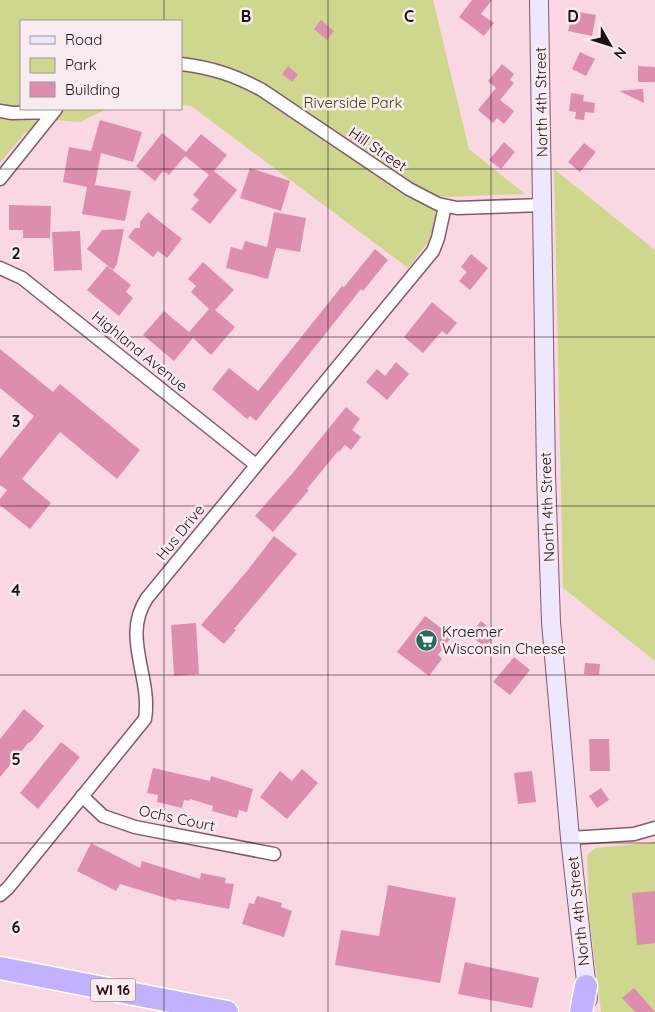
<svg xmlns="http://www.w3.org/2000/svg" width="655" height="1012" viewBox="0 0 655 1012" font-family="Quicksand,sans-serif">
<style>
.green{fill:#cfd78e}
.building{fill:#dd8eae}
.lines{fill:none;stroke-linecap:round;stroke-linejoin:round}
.street-casing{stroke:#87586b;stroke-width:15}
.secondary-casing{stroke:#87586b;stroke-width:20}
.highway-casing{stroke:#fff;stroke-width:25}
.street{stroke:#fff;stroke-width:12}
.secondary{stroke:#ede8fe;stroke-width:18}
.highway{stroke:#c2b2fd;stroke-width:22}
.grid{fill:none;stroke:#210f16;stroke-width:1;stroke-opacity:0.55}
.labels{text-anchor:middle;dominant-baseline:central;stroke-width:5;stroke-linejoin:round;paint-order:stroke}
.shield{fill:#f8ecf0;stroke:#625157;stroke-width:1}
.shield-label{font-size:14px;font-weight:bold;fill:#210f16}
.park-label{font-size:15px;fill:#424708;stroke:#f8ecf0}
.street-label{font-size:15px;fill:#210f16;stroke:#f8ecf0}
.poi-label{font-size:15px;fill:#210f16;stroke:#f8ecf0;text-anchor:start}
.grid-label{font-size:16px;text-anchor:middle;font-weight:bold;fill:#210f16;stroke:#f8ecf0;stroke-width:5;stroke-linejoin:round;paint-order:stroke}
</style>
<rect width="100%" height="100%" fill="#f9d8e4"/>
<!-- green -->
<path class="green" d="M0,0H433L469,149L525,194L447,197L438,196L433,231L429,241L408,268L191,106L181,105V21H21V109H111L103,111L80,122L52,120L25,133L0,163Z
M554,169L655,250V661L563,588Z
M655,841V1012H601L589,915L587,855L595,848L648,843Z"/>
<!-- building -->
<path class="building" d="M472,0H492L481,14L494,23L484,36L459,17Z
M573,11L596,15L592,36L568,31Z
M321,20L334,31L327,40L314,29Z
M580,52L595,59L586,76L572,69Z
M502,64L514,74L510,80L514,83L500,100L514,111L504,124L497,118L493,123L478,110L496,88L488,81Z
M288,66L298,75L292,82L282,74Z
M638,66L655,67V82H638Z
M643,89L644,103L619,91Z
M571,93L584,95L583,101L595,103L594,113L585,112L584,120L575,119L576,112L569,111Z
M100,120L142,132L133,162L101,153L95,185L131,191L125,221L82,214L87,187L63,182L69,147L91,151Z
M162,133L186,152L201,134L227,155L214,171L237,190L210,224L191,209L199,200L193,195L209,175L185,156L169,175L163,171L155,181L136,166Z
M504,142L515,152L501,169L489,160Z
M584,143L596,152L580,172L568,162Z
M250,168L290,181L281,211L240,198Z
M9,205L51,206L50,238H23V230H9Z
M148,212L182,239L167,258L158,251L153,257L128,237L135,228H140V222Z
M274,212L306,218L300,252L276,248L268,279L226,268L231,247L242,250L245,241L267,247Z
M124,229L117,264L113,270L87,249L102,230Z
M80,231L82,270L54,271L52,232Z
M375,249L388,260L363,291L361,289L256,421L250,416L247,419L212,389L229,368L258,391L342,286L344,287Z
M471,254L488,268L470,290L459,281L467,272L461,267Z
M203,262L234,290L215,310L235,327L211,355L193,338L174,361L143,335L164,311L189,332L209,309L191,292L196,286L188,279Z
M107,266L131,285L126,292L133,298L119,316L87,290Z
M432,302L457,323L447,335L442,331L423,353L404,337Z
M0,349L53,392L60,384L140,450L117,479L60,432L22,479L51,503L30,529L0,505V499L7,490L0,485V458L34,416L0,388Z
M396,362L409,374L387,400L366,382L377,369L385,376Z
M346,407L360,419L352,430L361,437L351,450L345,445L339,452L338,451L307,489L309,490L273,532L255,516L291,475Z
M274,536L297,554L234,629L236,630L224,644L201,625L247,571Z
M425,616L452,636L438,655L442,659L429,676L397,652Z
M481,621L496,634L485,647L470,635Z
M196,623L199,674L174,676L171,625Z
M514,657L530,670L510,695L493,682Z
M585,663L600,664L599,675L584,674Z
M24,709L44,726L30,743L29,742L0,777V739Z
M589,739H609L610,771H590Z
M61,742L80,757L38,809L20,793Z
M153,768L210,781L211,776L253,789L247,812L239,810L237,818L212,811L213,806L190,799L189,801L184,800L182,808L157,802L158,795L147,793Z
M302,769L318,783L287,819L260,797L280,771L292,781Z
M532,771L536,802L518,804L514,773Z
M601,788L609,800L597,808L589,796Z
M91,843L140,868L142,861L200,879L201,873L226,878L225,883L234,884L229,909L177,899L176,901L120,884L116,891L77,871Z
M388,885L456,898L440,983L335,965L341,930L379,936Z
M655,891V943L637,945L632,893Z
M257,896L282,903L281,907L292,911L284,937L242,924L249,903L254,904Z
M465,962L539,978L532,1008L458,994Z
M634,988L655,1012H635L622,998Z"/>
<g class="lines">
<defs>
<path id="street" d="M181,64C213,68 234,75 262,90L409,189L438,204L457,208L542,205
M0,111L12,113L53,112
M0,179L56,109
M0,268L22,278L256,465
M82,796L103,816L135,827L274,854
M570,838L634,834L655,828
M0,895L8,888L145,719C152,676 121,637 147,598L433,251L438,238L445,206"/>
<path id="secondary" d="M539,0L546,474L551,622L570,838L588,999"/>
<path id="highway" d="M0,968L227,1012
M581,1012L586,986"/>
</defs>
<!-- street casing -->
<use href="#street" class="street-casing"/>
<!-- secondary casing -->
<use href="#secondary" class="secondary-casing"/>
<!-- highway casing -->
<use href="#highway" class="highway-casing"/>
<!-- street -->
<use href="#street" class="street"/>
<!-- secondary -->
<use href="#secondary" class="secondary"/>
<!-- highway -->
<use href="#highway" class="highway"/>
</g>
<!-- grid -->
<path class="grid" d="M164,0V21M328,0V1012M491,0V1012M164,109V1012M0,169H655M0,337H655M0,506H655M0,675H655M0,843H655"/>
<!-- icons -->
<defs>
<symbol id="supermarket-disc" viewBox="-11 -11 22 22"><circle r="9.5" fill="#296b5a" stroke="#f8ecf0"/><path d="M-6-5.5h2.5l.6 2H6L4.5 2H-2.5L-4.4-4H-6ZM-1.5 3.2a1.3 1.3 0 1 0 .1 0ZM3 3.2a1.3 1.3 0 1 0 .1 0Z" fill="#fff"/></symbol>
</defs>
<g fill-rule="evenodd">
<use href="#supermarket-disc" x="414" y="628" width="25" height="25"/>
</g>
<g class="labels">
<!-- shield labels -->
<rect class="shield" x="90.5" y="978.5" width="45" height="23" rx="4"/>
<g class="shield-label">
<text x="113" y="990">WI 16</text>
</g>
<!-- park labels -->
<g class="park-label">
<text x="353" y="102">Riverside Park</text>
</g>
<!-- street labels -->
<g class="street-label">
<text transform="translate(541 102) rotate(-91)">North 4th Street</text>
<text transform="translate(378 149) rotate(34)">Hill Street</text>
<text transform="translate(140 351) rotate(39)">Highland Avenue</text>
<text transform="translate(547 507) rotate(-92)">North 4th Street</text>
<text transform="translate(180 532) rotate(-51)">Hus Drive</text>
<text transform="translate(177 818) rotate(12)">Ochs Court</text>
<text transform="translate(578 911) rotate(-96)">North 4th Street</text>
</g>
<!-- poi labels -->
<g class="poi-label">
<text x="442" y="631">Kraemer<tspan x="442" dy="17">Wisconsin Cheese</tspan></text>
</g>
</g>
<g class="grid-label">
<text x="246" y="22">B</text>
<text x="409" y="22">C</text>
<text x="573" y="22">D</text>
<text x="16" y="259">2</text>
<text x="16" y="427">3</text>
<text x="16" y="596">4</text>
<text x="16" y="765">5</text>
<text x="16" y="933">6</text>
</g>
<!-- legend -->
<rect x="20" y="20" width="162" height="90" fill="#f8ecf0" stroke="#a29499"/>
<rect x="30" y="36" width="25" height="8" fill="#ede8fe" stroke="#a29499"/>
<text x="65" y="45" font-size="15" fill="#210f16">Road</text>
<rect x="30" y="58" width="25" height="15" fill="#cfd78e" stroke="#a29499"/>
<text x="65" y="70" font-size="15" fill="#210f16">Park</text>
<rect x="30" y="82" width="25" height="15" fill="#dd8eae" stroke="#a29499"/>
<text x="65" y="95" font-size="15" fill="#210f16">Building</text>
<!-- north arrow -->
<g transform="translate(610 45) rotate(129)" stroke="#f8ecf0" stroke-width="4" paint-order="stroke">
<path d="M0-4L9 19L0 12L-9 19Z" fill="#210f16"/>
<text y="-8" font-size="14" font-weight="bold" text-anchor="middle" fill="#210f16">N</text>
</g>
</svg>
